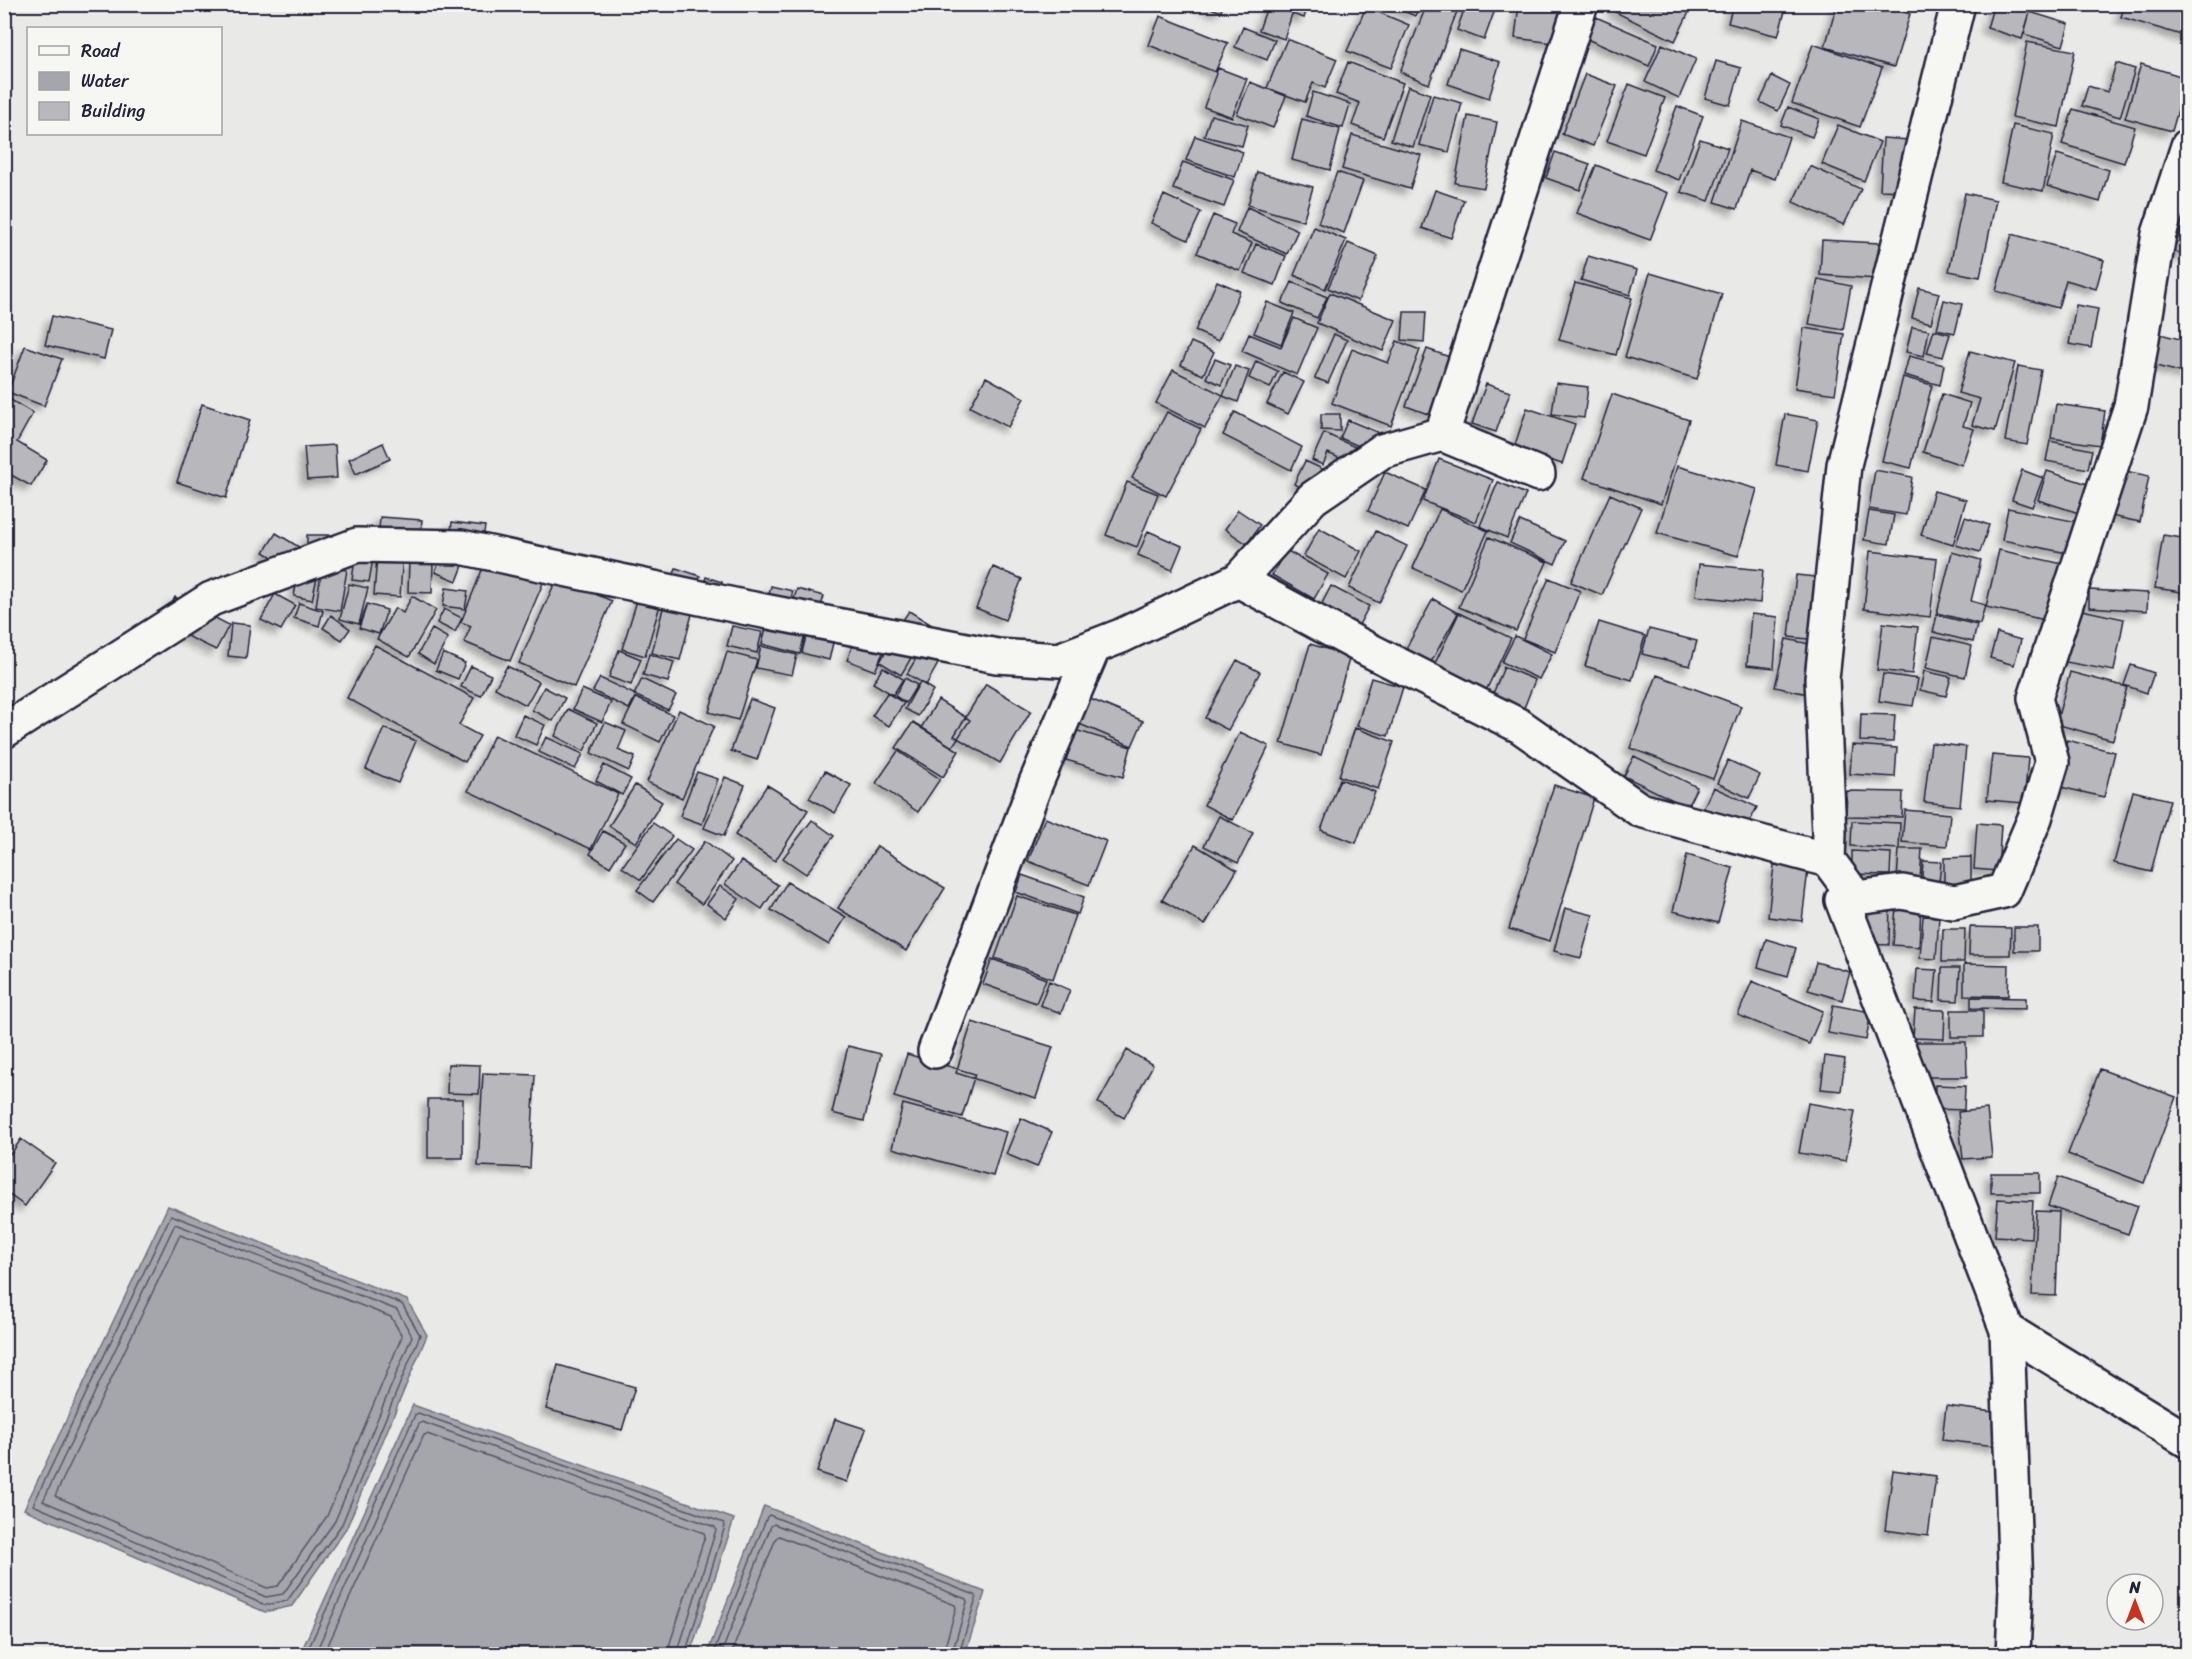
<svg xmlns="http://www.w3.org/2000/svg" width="2192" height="1659" viewBox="0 0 2192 1659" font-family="Sriracha,sans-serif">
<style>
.water{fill:#a5a5ac;stroke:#71717f;stroke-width:1.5}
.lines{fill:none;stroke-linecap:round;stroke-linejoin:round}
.shore{stroke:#565668;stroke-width:1.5}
.building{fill:#b8b8bc;stroke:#22223b;stroke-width:1.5;filter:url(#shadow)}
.minor-casing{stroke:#22223b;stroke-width:38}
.minor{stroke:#f6f6f2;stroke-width:33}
</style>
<defs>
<filter id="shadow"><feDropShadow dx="-5.5" dy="5.5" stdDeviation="3" flood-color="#0004"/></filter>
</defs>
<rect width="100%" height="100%" fill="#e9e9e7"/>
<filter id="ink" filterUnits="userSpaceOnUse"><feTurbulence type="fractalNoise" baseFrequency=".0167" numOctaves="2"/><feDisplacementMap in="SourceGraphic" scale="12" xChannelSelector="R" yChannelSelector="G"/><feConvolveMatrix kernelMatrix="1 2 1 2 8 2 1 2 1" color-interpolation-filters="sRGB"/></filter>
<g filter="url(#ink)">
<!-- water -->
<path class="water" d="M168,1206L407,1300L427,1335L347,1527L292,1606L265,1612L24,1509Z
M413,1405L734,1519L690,1654H300Z
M764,1506L985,1592L965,1654H707Z"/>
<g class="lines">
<!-- shore -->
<path class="shore" d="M171,1215L402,1304L420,1335L342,1524L287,1601L265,1605L33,1505Z
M175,1224L397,1310L412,1336L335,1521L283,1594L266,1597L43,1501Z
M180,1235L391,1317L402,1336L327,1516L278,1586L267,1588L55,1496Z
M306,1654L415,1415L418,1413L724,1523L725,1526L685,1654
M315,1654L419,1424L422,1422L715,1527L716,1530L677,1654
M324,1654L424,1435L427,1434L704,1533L705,1536L669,1646L668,1654
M713,1654L767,1517L769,1515L975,1595L976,1598L959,1654
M721,1654L771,1526L774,1524L966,1599L967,1602L952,1654
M731,1654L776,1538L779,1536L955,1605L956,1608L943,1654"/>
</g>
<!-- building -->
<path class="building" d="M1200,4H1223L1221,12Z
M1268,4H1307L1308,5L1304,18L1292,14L1284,39L1259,30Z
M1388,4H1420L1415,16Z
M1427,4H1460L1429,84L1400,72Z
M1466,4H1497L1484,40L1457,30Z
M1519,4L1565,8L1561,44L1515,38Z
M1616,4H1693L1675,41L1613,11Z
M1733,4H1787L1778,36L1728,23Z
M1837,4H1877L1910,14L1894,67L1825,47Z
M1994,4H2004L2030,12L2022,39L1987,28Z
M2125,4H2188V37L2121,17Z
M1366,7L1409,25L1391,68L1347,51Z
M2030,12L2069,24L2063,46L2024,34Z
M1160,16L1228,43L1215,72L1149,45Z
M1596,17L1658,44L1649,66L1587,39Z
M1243,27L1275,40L1267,60L1235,47Z
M1287,39L1337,59L1325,88L1313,83L1305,102L1267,88Z
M2027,42L2075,51L2059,127L2012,117Z
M1662,44L1696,59L1679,98L1645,82Z
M1813,44L1882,68L1860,127L1792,103Z
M1459,49L1500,62L1489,98L1448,84Z
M1716,61L1741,68L1730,105L1705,98Z
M1348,62L1403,83L1383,137L1352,125L1360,103L1336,94Z
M2116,63L2135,69L2120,117L2082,106L2088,86L2108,92Z
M2141,64L2187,78L2172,131L2125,118Z
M1218,68L1247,79L1232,117L1204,107Z
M1585,74L1617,86L1593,146L1562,134Z
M1772,76L1790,85L1778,111L1760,102Z
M1250,82L1286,96L1273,128L1237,114Z
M1629,84L1665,98L1644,154L1607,141Z
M1408,86L1430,94L1413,147L1391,140Z
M1313,92L1350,104L1343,128L1306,116Z
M1433,95L1462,103L1449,152L1419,145Z
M1677,106L1703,116L1679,180L1653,170Z
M1788,107L1819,119L1812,137L1781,125Z
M2073,109L2135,127L2124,163L2062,144Z
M1211,115L1248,125L1242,146L1204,136Z
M1468,116L1497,122L1484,188L1455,183Z
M1302,119L1340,129L1330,170L1292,160Z
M1742,121L1789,137L1775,179L1750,170L1737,209L1715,202Z
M1838,125L1880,142L1864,181L1822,164Z
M2013,125L2054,134L2043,191L2001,182Z
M1352,135L1421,155L1410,189L1342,169Z
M1195,136L1243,152L1235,177L1186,160Z
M1883,138L1909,140L1905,191L1880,190Z
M1700,139L1728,148L1709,201L1681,192Z
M1555,152L1590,164L1580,190L1546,178Z
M2057,154L2109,170L2100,202L2047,186Z
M1183,162L1234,180L1224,207L1173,189Z
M1596,165L1668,193L1650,240L1577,213Z
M1810,166L1861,189L1844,225L1793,202Z
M1257,172L1313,187L1303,221L1248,205Z
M1337,172L1363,181L1344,233L1318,223Z
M1435,190L1464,200L1451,238L1422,228Z
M1965,193L1996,200L1980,277L1949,271Z
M1164,195L1201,212L1188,240L1151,223Z
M1247,207L1298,230L1287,254L1237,232Z
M1213,215L1235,224L1231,234L1252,243L1240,271L1197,253Z
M2186,219L2188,220V257L2173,251Z
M1314,227L1346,240L1325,289L1294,275Z
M2012,234L2104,260L2096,289L2066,280L2058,308L1996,291Z
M1822,240L1879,243L1877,279L1820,275Z
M1348,243L1378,256L1358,301L1328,288Z
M1256,244L1286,256L1275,285L1244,273Z
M1588,256L1637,270L1630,295L1581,280Z
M1650,273L1722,294L1697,379L1625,357Z
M1818,279L1851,286L1843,330L1809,324Z
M1217,281L1240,291L1218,341L1195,331Z
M1292,282L1327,297L1317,318L1282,303Z
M1575,283L1632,298L1616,355L1559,340Z
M1919,288L1939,293L1931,323L1912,318Z
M1330,293L1396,320L1383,351L1317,323Z
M1944,300L1962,304L1955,333L1937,329Z
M1267,302L1294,313L1281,344L1254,333Z
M2076,305L2098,309L2091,348L2069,344Z
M1404,312H1426L1424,342L1402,340Z
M52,316L111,330L104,359L45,345Z
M1294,318L1317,328L1297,375L1242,351L1249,334L1281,347Z
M1912,327L1929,330L1924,356L1906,352Z
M1804,328L1844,334L1835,394L1795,388Z
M1934,330L1950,334L1943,357L1927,353Z
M2156,333L2188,341V374L2148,364Z
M1334,334L1347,340L1328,383L1315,378Z
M1397,341L1420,350L1391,426L1332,403L1352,349L1388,363Z
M1191,342L1214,352L1203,375L1181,365Z
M25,346L62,359L44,406L8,392Z
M1427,349L1458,360L1436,417L1406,406Z
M1970,351L2015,363L1995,431L1972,425L1980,399L1958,393Z
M1909,356L1944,365L1940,385L1904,375Z
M1215,359L1230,365L1221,385L1206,378Z
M1256,361L1278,371L1270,388L1249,378Z
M1235,366L1249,371L1238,402L1223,396Z
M2018,366L2041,370L2027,445L2005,441Z
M1173,370L1223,395L1205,428L1156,403Z
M1283,372L1304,382L1288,414L1267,404Z
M986,377L1024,398L1008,427L970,407Z
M1903,377L1932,385L1911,468L1882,461Z
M1556,383L1588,387L1584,418L1552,414Z
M1486,384L1510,392L1496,432L1472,424Z
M1612,394L1689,420L1661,504L1584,478Z
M1942,394L1970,403L1963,426L1974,429L1962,465L1923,452Z
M4,396L33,413L17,442L47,460L31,486L4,471Z
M202,404L250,420L226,498L177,482Z
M2056,404L2105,411L2100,445L2051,438Z
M1527,408L1575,424L1562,464L1514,448Z
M1167,412L1201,429L1166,496L1132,478Z
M1235,412L1302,447L1291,470L1223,435Z
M1321,414H1340V431L1321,430Z
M1785,414L1818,420L1808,471L1776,465Z
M1348,420L1379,433L1371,451L1340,438Z
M1324,433L1364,451L1357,466L1328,453L1323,465L1312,460Z
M2050,441L2092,450L2088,469L2046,461Z
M383,443L390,459L356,474L349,459Z
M335,445L337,478L307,480L304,447Z
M1439,459L1493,480L1476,522L1423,501Z
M1305,461L1327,471L1316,494L1294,484Z
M1677,466L1757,489L1738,556L1657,533Z
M1875,470L1912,477L1906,515L1869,509Z
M2022,470L2043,478L2032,507L2012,500Z
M2121,470L2149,476L2140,522L2111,516Z
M2047,471L2091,485L2082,514L2038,500Z
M1385,472L1426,490L1408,529L1368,511Z
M1127,482L1158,494L1137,547L1106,535Z
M1498,482L1526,494L1507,538L1480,526Z
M1934,491L1966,500L1953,545L1921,535Z
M1610,494L1641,508L1602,595L1571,582Z
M2008,508L2083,523L2077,555L2002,540Z
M1440,509L1488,531L1461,590L1413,568Z
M1238,510L1260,525L1247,544L1225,529Z
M1869,511L1894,515L1889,544L1864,540Z
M380,517L422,520L419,554L403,552L400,597L374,595Z
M1965,517L1989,525L1980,552L1956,545Z
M1520,521L1565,541L1555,564L1510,543Z
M452,522L485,526L481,553L449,549Z
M1319,528L1361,551L1346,579L1304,556Z
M1148,531L1182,546L1172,570L1138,555Z
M1376,531L1407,546L1379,603L1349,588Z
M276,533L299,547L287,566L264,552Z
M359,533L377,536L369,582L352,580Z
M307,535H334V556H307Z
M2163,535L2188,539V593L2155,588Z
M1489,537L1547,562L1516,631L1459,607Z
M444,550L466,558L457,581L435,572Z
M1286,550L1328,574L1314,599L1272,575Z
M1999,550L2063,564L2050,621L1986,607Z
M1870,551L1937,559L1930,617L1864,609Z
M1952,552L1981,560L1971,601L1985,605L1980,624L1937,613Z
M489,553L546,576L510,661L464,642L471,626L461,622Z
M301,560L320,564L312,600L294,596Z
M409,561L433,562L432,593L408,592Z
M1699,564L1763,570L1760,603L1696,596Z
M322,566L347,570L340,611L316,607Z
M993,567L1022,579L1005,620L976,608Z
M676,568L700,576L696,591L671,584Z
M1796,575L1825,578L1818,640L1789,637Z
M706,577L722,582L714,610L698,606Z
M557,578L612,601L574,687L519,663Z
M644,578L666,585L645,656L622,649Z
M1549,578L1580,591L1555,652L1523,639Z
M349,584L368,588L359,624L340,619Z
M771,586L793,591L789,605L768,599Z
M1331,586L1369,606L1353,636L1316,615Z
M446,588L468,591L465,609L443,606Z
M668,588L697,595L680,660L652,653Z
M797,589L824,596L819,613L792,605Z
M2089,590L2148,593L2147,611L2089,607Z
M275,594L295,605L281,630L261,620Z
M412,596L436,610L409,657L377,639L395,608L403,613Z
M175,597L229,625L216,650L162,624Z
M1433,599L1458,613L1426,671L1401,658Z
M299,603L323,611L319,626L294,618Z
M367,604L387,610L379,634L359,628Z
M772,604L810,613L800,654L762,644Z
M444,609L462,618L455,632L437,623Z
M2077,609L2124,619L2114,671L2066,662Z
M909,611L932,625L919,646L895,632Z
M1459,613L1511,638L1482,699L1430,674Z
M1751,614L1778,617L1774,668L1747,665Z
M331,615L350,629L342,640L323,628Z
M1937,615L1977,625L1973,642L1933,632Z
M1599,622L1645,636L1632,680L1585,666Z
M231,623L250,625L246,658L228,656Z
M1883,623L1918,627L1912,674L1877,670Z
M732,626L762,632L757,653L727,646Z
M808,628L835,634L829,660L802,653Z
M432,629L448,638L434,664L418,654Z
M1649,629L1697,641L1690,666L1642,654Z
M1997,633L2021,640L2014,665L1990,658Z
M895,635L917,648L901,675L880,662Z
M929,636L948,646L926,685L907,674Z
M1515,636L1552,654L1539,679L1502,662Z
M856,637L885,648L875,671L847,660Z
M1933,637L1972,646L1965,677L1926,668Z
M1786,639L1819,646L1808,694L1775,687Z
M1310,644L1350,656L1321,755L1281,743Z
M375,645L474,698L459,725L480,736L465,762L347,698Z
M761,646L797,655L792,675L756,668Z
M619,650L641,659L631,685L609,677Z
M727,652L757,660L738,720L709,712Z
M443,653L465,663L458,679L436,670Z
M649,654L674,662L668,682L643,675Z
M1237,660L1260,672L1228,730L1205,718Z
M2131,665L2154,673L2147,693L2124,685Z
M471,666L491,675L481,696L461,687Z
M507,666L539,682L526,705L495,688Z
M883,667L903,679L893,695L873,683Z
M1504,667L1535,680L1522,713L1490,701Z
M1924,671L1951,677L1946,696L1920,690Z
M2070,672L2127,687L2113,740L2056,724Z
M1883,674L1918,679L1913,706L1879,701Z
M1657,675L1741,706L1713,779L1630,748Z
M600,678L636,695L629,709L593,691Z
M905,678L917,685L906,703L895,696Z
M1371,678L1403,687L1388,736L1357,726Z
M642,679L676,695L668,710L634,695Z
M920,682L933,690L918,716L905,709Z
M986,684L1031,711L1000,763L954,736Z
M544,687L565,698L553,721L532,710Z
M582,689L611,702L602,722L573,709Z
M887,693L904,703L889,726L872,716Z
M636,698L673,715L660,742L623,724Z
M1088,698L1143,721L1132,746L1077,723Z
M750,699L775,708L757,760L731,751Z
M938,700L970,720L952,747L921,728Z
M568,709L597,723L584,751L555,736Z
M679,710L714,726L682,798L647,782Z
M1861,714L1895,715L1893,742L1860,741Z
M523,715L545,725L536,745L514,735Z
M605,722L626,731L618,750L635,757L629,771L591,753Z
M913,722L959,751L943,777L896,748Z
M384,728L416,741L398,783L366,769Z
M1355,728L1394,742L1378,789L1339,776Z
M1075,730L1131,747L1123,777L1066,760Z
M1240,732L1269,746L1233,820L1204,805Z
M494,735L618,794L591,849L468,791Z
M546,737L583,754L575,769L539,752Z
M2067,740L2115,752L2104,797L2056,786Z
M1931,743L1966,747L1960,806L1924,802Z
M1852,745L1897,748L1895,777L1850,774Z
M898,751L940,779L918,812L876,783Z
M1992,755L2028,758L2024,803L1987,800Z
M1634,756L1697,787L1687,807L1624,776Z
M1728,760L1760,775L1749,798L1717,783Z
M604,765L631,779L622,795L596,781Z
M825,771L851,785L835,813L809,798Z
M697,772L718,779L702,824L680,816Z
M725,777L745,785L724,836L704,828Z
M1340,779L1375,792L1356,843L1321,830Z
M635,785L662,802L636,843L609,826Z
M767,785L808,810L775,861L735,835Z
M1554,785L1594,798L1550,941L1509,929Z
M1713,787L1757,807L1744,833L1702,812Z
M1847,791L1903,792L1902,817L1846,816Z
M2133,791L2170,800L2151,872L2114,863Z
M1905,810L1950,814L1947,846L1902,842Z
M1219,816L1253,833L1238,863L1204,846Z
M1045,818L1106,841L1089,885L1028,861Z
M812,820L834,836L806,874L783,858Z
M1852,821L1900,823L1899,849L1851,846Z
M653,823L672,836L641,880L622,867Z
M1977,823L2001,825L1998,871L1974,869Z
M603,831L625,843L610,867L590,854Z
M676,839L692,850L653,902L637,890Z
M705,841L732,861L702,904L674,884Z
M1195,845L1237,870L1205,925L1162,900Z
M877,846L945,888L906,951L838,908Z
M1899,849H1922L1920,880H1897Z
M1852,851L1891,853L1890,875L1852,874Z
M1687,855L1733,868L1718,923L1673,911Z
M1971,857V888L1944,889V858Z
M741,861L778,885L762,909L725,884Z
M1923,861L1941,862L1938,893L1921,892Z
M1774,865L1808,869L1802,921L1768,917Z
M1022,875L1084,897L1078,914L1016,892Z
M787,882L846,917L829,945L771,910Z
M720,886L739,899L726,918L707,904Z
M1017,896L1075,915L1053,979L995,958Z
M1867,904H1890L1889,945L1865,944Z
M1896,906L1921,907L1919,947L1893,945Z
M1565,908L1593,915L1581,958L1554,951Z
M1923,916L1939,917L1936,959L1920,958Z
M1970,927L2011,928L2010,955H1969Z
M2014,927H2038V951H2014Z
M1943,929H1965L1964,962H1942Z
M1766,939L1796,948L1788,976L1758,967Z
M992,959L1046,979L1036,1003L983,984Z
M1816,962L1850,972L1842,1000L1808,990Z
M1964,964L2009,965L2008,996L1964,995Z
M1942,968H1960L1958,1001L1941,1000Z
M1917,969L1937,970L1934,1002L1915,1001Z
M1049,981L1070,990L1061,1013L1040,1005Z
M1752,981L1823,1011L1809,1044L1738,1015Z
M1971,997L2026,998V1009L1971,1008Z
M1833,1005L1871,1012L1866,1040L1828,1033Z
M1915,1009L1945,1010L1944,1039L1913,1038Z
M1951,1010H1983V1037H1951Z
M972,1022L1053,1047L1036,1098L956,1073Z
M1915,1042H1966L1967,1077H1915Z
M848,1046L881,1054L864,1121L832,1113Z
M1127,1050L1153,1065L1124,1118L1098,1103Z
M907,1054L975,1074L962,1117L894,1097Z
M1825,1056L1845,1059L1841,1091L1821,1089Z
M448,1064L480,1065L479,1094L447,1093Z
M2100,1069L2176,1097L2144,1183L2068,1154Z
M483,1073L535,1075L530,1168L478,1166Z
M1935,1085L1965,1086L1964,1110L1934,1109Z
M428,1099H463V1158H428Z
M1808,1103L1855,1111L1846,1161L1799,1153Z
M903,1104L1006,1132L993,1176L892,1148Z
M1987,1109L1992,1157L1963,1159L1958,1112Z
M1021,1118L1052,1132L1037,1167L1006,1154Z
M21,1139L55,1163L25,1206L4,1191V1149L11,1154Z
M1991,1173H2040V1193H1991Z
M2058,1177L2138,1206L2128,1234L2048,1206Z
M1998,1199L2033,1201L2031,1238L1995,1236Z
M2036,1211L2059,1212L2056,1296L2032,1295Z
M558,1365L635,1387L622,1430L546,1409Z
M1946,1406L2001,1413L1996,1446L1942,1440Z
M835,1419L866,1429L847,1482L817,1472Z
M1893,1470L1936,1476L1928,1536L1885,1530Z"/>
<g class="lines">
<defs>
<path id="minor" d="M1958,4L1844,465L1822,679L1829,833L1828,860L1856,898L1842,900L2007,1330L2016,1589L2013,1654
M1442,434L1581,4
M1238,580L1361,646L1520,726L1640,810L1828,860
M4,731L211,599L357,545L461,547L743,607L997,656L1059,660L1121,636L1238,580L1313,498L1382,451L1442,434L1538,474
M1856,898L1902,892L1954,902L2004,891L2035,818L2052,762L2035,698L2131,406L2159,234L2188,146
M935,1051L1035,785L1094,646
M2007,1330L2188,1441"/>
</defs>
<!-- minor casing -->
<use href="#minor" class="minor-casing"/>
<!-- minor -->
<use href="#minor" class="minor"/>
</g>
</g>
<!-- margin -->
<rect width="2192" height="1659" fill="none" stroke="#f6f6f2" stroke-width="24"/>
<rect x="12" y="12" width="2168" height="1635" fill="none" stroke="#22223b" stroke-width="2" filter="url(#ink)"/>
<!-- legend -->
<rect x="27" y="27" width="195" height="108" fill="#f6f6f2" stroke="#a1a1a9" stroke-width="1.5"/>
<rect x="39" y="46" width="30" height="9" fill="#f6f6f2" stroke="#a1a1a9" stroke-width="1.5"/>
<text x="81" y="57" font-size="18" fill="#22223b">Road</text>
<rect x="39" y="72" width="30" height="18" fill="#a5a5ac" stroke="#a1a1a9" stroke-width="1.5"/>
<text x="81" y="87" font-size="18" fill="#22223b">Water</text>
<rect x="39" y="102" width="30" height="18" fill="#b8b8bc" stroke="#a1a1a9" stroke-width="1.5"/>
<text x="81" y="117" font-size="18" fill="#22223b">Building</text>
<!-- north arrow -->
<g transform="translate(2135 1602)"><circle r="28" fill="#f6f6f2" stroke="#a1a1a9" stroke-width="1.5"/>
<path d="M0-4.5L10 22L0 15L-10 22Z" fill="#c8321e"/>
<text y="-9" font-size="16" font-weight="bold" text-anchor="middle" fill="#22223b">N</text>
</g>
</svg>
